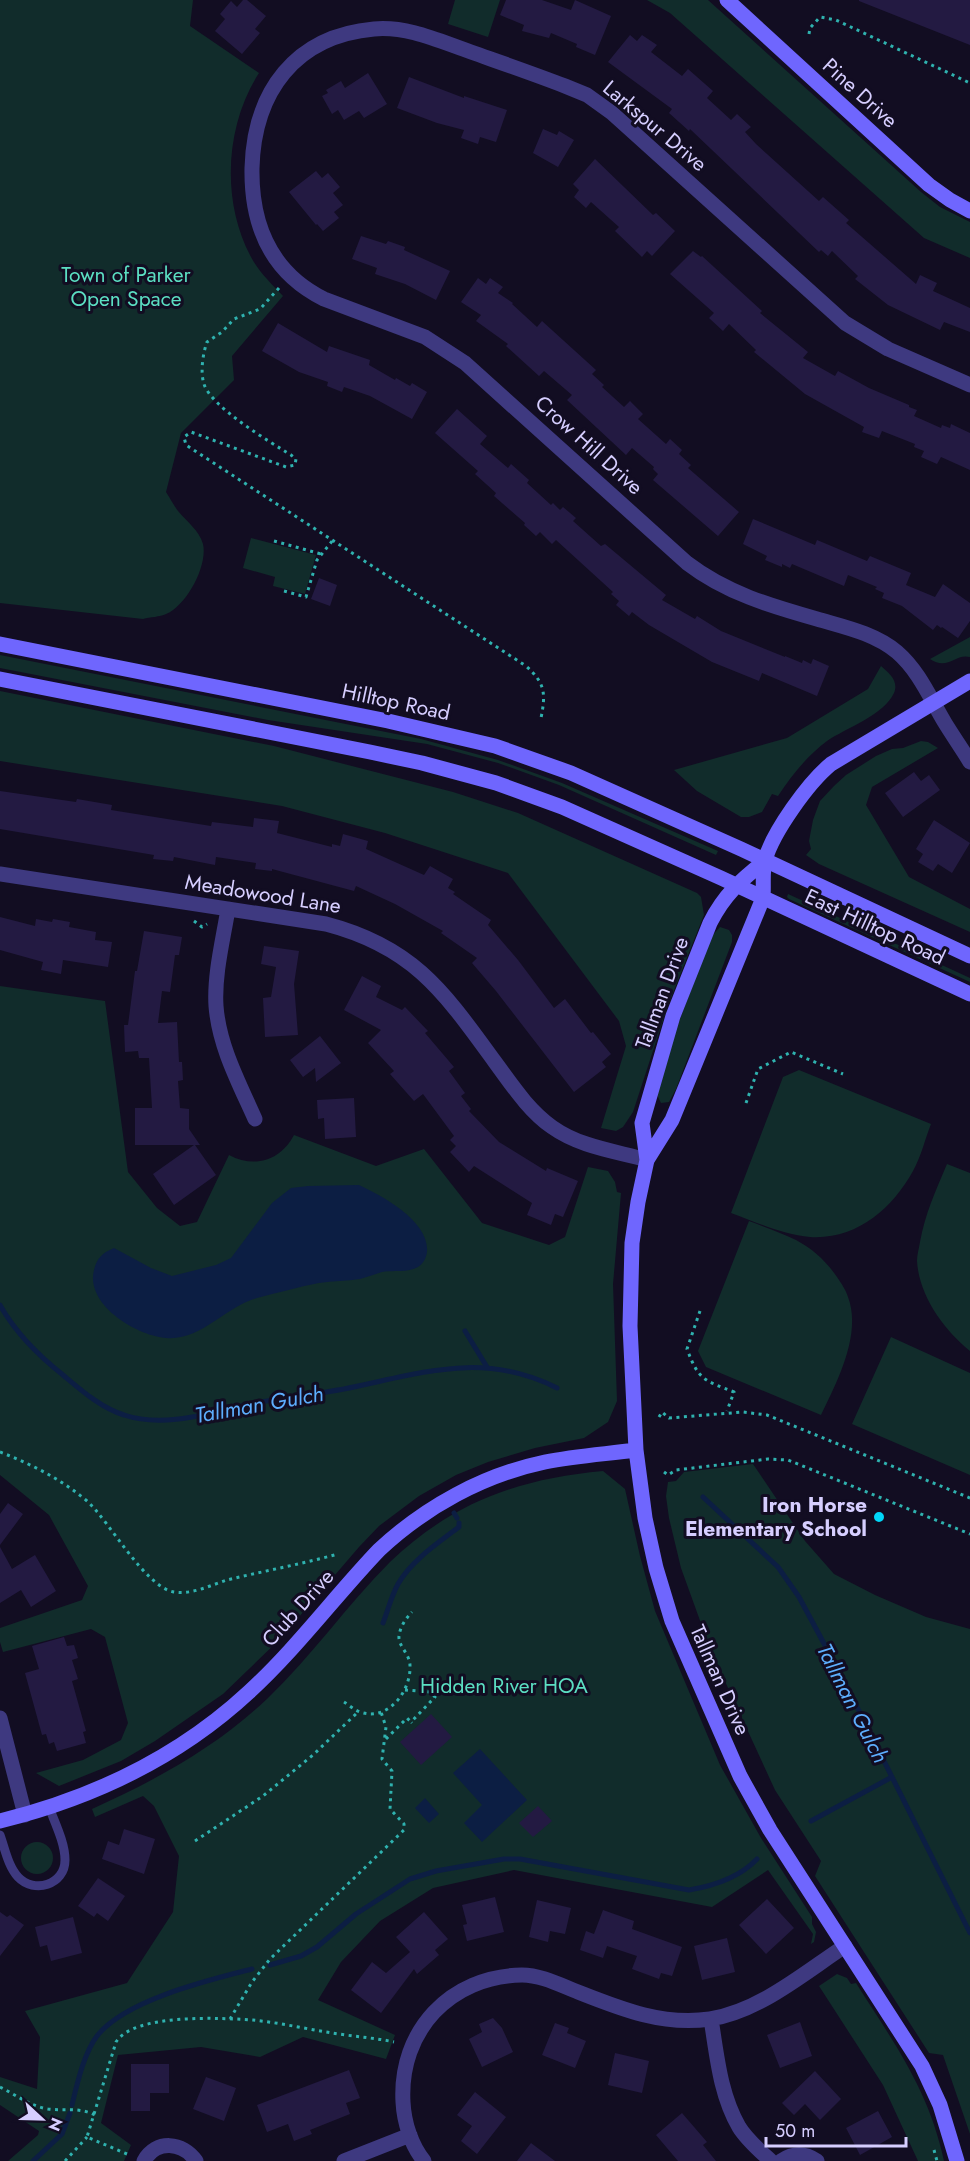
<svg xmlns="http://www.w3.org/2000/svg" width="970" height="2161" viewBox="0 0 970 2161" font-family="Jost,sans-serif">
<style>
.green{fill:#112c2b}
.water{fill:#0c1e43}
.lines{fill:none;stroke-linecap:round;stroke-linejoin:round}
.stream{stroke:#0c1e43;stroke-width:5}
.building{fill:#231a42}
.path{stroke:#2fb2af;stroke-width:3;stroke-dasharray:3 4.5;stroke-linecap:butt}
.lane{stroke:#3e3980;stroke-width:9}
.street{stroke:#3e3980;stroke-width:15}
.secondary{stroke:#6f66fe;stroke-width:15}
.poi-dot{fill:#01d6f8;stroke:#120d22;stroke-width:2}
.labels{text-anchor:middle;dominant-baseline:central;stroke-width:6;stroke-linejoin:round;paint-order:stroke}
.street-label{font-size:21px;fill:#d6ceff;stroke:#120d22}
.park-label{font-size:21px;fill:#5bdec2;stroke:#120d22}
.poi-label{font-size:21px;font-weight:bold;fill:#d6ceff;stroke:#120d22;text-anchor:end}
.water-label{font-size:22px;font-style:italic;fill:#5daefe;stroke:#120d22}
</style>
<rect width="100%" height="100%" fill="#120d22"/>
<!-- green -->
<path class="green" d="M0,0H193L190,26L259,73C225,126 221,201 251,257C259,272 271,283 283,296L232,356L234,380L181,433L166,492C170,498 174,506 178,511C187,522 199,530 203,544C208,566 186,606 166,614C160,617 150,617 143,619L0,603Z
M455,0H500L488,37L448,24Z
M647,0H708L921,192L940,207L970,222V258L924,238L670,13Z
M251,538L316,555L305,594L273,586L275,577L243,568Z
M970,637V657C955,653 948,671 930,659Z
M0,655L421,739L498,760L562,783L718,851L716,855L559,785L498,763L427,744L268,720L0,668Z
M881,666C889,673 899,681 894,693C884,715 846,728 827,741C807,756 792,775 778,796L772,794L762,812L749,817H741L697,791L674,770L787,738L868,689Z
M0,691L274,746L453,792L518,813L697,893L701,897L704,915L667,1008L633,1112L623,1127L616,1131L601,1128L626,1046L619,1021L508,873L385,833L282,806L0,761Z
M921,741L928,742L938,748L872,787L866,805L909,877L970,909V932L819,864L806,855L811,849L809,841L813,820L820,801L834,786L846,775L876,756L892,749L903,748Z
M788,894L970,978V982L789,899L787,897Z
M720,927L729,930L732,935V942L676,1089L669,1102L661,1103L657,1095L672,1040L711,937Z
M0,986L105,1001L128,1172L157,1208L180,1226L197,1222L229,1155C255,1169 281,1160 294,1135L376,1166L424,1149L482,1223L549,1245L565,1237L588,1167L608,1171L615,1182L617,1192L621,1193L613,1284L617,1401L608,1422L584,1438L535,1448L488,1462L456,1475L419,1496L379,1526L359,1547L280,1639L223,1694L155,1741L121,1761L59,1786L36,1773L83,1760L121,1740L128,1723L105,1637L91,1629L3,1652L0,1642V1628L82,1600L88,1586L49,1515L0,1475Z
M799,1070L931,1124C925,1139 921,1157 913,1171C892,1209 856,1240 810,1237C783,1235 756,1222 731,1213L783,1077Z
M947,1164L970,1173V1351C944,1330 919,1296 917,1261C917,1255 919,1248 920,1242C925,1214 936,1190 947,1164Z
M749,1221C765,1227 781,1233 796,1240C813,1249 826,1261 837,1277C841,1283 846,1290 848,1297C862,1334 837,1382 821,1415L706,1367L698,1351Z
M891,1337L970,1373V1475L852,1424Z
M753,1464L805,1541L834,1574L875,1595L926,1617L970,1629V2134L943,2055L929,2053L815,1876L821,1861L775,1790L711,1651L681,1568L669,1518L666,1496L668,1482L676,1481L684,1472Z
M603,1471L625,1489L640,1556L655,1611L720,1765L761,1838L812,1917V1924L816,1932L814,1942L811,1944L813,1934L768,1870L712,1907L514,1870L433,1888L380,1921L341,1962L318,2000L395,2035L386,2059L303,2037L260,2057L201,2047L118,2055L101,2123L131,2145L124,2161H8L38,2135L39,2131L0,2105V2077L37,2089L40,2037L25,2011L127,1983L173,1912L179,1856L154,1806L143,1796L95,1817L92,1809C156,1780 217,1747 268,1698C312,1656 347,1605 390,1562C453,1502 518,1479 603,1471Z
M21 1858a16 16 0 1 1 32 0a16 16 0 1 1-32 0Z
M837,1974L847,1978L851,1984L856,1983C894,2043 929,2090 944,2161H918L883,2085L819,1986Z"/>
<!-- water -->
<path class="water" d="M359,1185C383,1196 430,1222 427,1252C426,1258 424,1263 418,1267C408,1273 393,1270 382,1272C375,1274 368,1277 360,1279C347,1281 333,1281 319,1283C298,1287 277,1293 257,1298C225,1307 201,1341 166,1338C137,1336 85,1305 94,1270C97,1258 102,1253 114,1248L151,1268L172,1276L216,1265L231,1258L272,1203L291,1188L308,1186Z
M480,1749L527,1800L482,1842L464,1823L482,1805L453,1773Z
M425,1798L439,1814L429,1823L415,1808Z"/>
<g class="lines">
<!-- stream -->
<path class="stream" d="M0,1305C15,1332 39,1356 63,1375C81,1390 101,1408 124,1415C163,1428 206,1414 245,1405C278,1398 311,1395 344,1389C420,1374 482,1350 557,1388
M465,1331L487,1367
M703,1497L778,1567L799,1597L842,1677L970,1933
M454,1513L457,1518
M383,1623C388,1610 391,1597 398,1584C412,1560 438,1543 459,1527V1523
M811,1821L892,1777
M270,1965L301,1956L317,1947L356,1914L410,1879L436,1871L504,1859H520L689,1890C713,1886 740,1877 757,1859
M72,2105C77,2084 84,2053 97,2036C125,2000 209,1980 252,1969
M33,2161L62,2134L70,2113"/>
</g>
<!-- building -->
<path class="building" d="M243,0H247L266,16L255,29L260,33L242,54L215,31L225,19L220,14L231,1L237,7Z
M506,0H542L571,10L575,0L611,16L595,55L576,47L577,44L551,33L549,38L522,31L524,25L500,15Z
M859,0H970V45L859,1Z
M630,35L637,41L642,35L657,45L651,52L682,76L688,69L713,91L707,98L731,120L737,114L751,127L745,132L756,144L819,201L823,197L849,220L846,223L916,284L920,275L937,283L933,291L970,308V332L944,322L940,330L888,305L855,279L858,276L832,251L828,256L821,250L819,252L690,129L689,131L669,113L672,109L608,62Z
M368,73L387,104L364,118L359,111L344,120L338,110L332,114L322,96L328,93L326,90L341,81L345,88Z
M409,77L464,98V96L507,110L496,142L480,137L478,144L461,138L464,130L437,123L397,108Z
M543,129L557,135L559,131L574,140L558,167L533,153Z
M595,159L653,215L656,213L675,231L652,256L647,251L642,257L615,231L619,227L591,202L586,208L574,197L579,190L573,184Z
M316,171L322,178L328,173L340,187L333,193L343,205L334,212L339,218L323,231L317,224L316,225L289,192Z
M361,236L386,244L388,241L405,247L404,250L450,271L436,300L405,284L375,274L377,268L352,259Z
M693,251L701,257L702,256L762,311L760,313L808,352L803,358L835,376L838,371L869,388L909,405V407L917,410L914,416L941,428L942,425L950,428L951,424L970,433V470L941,457L937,464L921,457L924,451L914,447L915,444L882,431L879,438L862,432L864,427L805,394L754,352L756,350L729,324L723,331L709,318L714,313L670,274Z
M478,278L486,284L490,278L503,287L498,293L513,303L512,304L537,327L542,321L596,370L592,374L604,385L602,387L624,407L630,401L643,414L638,419L666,444L670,439L682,450L679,454L691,465L688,468L739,512L718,536L653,480L658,474L653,469L654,467L632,448L626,455L567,400L572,395L544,371L539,376L506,346L508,344L476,321L481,315L461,302Z
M278,323L327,352L329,346L370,360L369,365L395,380L396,378L410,386L412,383L427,392L412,419L370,396L344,387L342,392L327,386L328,382L299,372L262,351Z
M457,409L487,436L480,444L508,468L511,464L529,480L527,483L551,505L553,503L560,510L563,507L576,518L573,521L601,546L605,544L666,595L662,600L695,619L697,616L721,631L785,657V656L802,663L803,660L811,664L813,659L829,666L817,696L762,673L759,681L712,662L649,625L632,612L629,616L616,605L619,601L611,594L613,592L556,540L552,544L540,532L536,536L524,525L525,523L494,496L496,493L475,474L478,471L435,433Z
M753,519L815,545L817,540L867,561L870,556L911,573L906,585L935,597L943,584L970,603V621L958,638L942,627L941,628L937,625L933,630L902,606L882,598L884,593L875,589L877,587L848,575L844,586L792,564L790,568L782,564V567L765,560L767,556L743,544Z
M319,578L337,585L330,606L311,599Z
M914,772L921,781L929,775L940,790L903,817L885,793Z
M0,791L76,802L77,799L112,805L111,810L211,826L212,822L253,827L254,818L279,821L277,833L332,847V844L340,846L343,834L368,841L366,849L424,875L430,866L453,879L448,888L455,892L453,894L491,920L488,925L518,960L554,1008L565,999L591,1033L593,1032L611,1054L602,1062L606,1067L574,1092L496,991L472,963L477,958L441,933L443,931L395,904L356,886L354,891L272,869V871L255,869L256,863L216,857L215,865L174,857L173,861L153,859L154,855L0,829Z
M934,820L970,843L952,873L938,864L933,871L918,862L923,854L916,849Z
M0,917L35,926L36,919L52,922L53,919L70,922L69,927L96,932L95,940L112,942L108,967L63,960L61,974L41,970L43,962L0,950Z
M144,931L182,937L179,955H175L170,992L162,991L158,1023L177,1022L179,1062H182L183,1080L178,1081L180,1108L189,1109V1129L200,1145H195L216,1175L174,1205L153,1174L194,1145H135V1108H152L149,1058H139L138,1051L125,1052L124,1025H128L135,971H137Z
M264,946L299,951L294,984L298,1035L265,1037L263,998L271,997L276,967L261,964Z
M362,976L381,986L376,997L402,1010L405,1007L428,1031L425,1033L454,1067L449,1071L465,1093L461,1096L471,1109L469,1111L499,1142L546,1171L547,1168L578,1181L563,1217L555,1214L551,1225L527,1215L532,1203L474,1166L469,1172L450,1152L456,1146L450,1140L454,1136L423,1094L414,1101L390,1074L394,1071L368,1043L381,1030L344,1010Z
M320,1036L341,1063L316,1082L315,1068L303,1077L290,1060Z
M354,1098L356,1137L325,1139L324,1118L318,1119L317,1100Z
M8,1503L23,1514L0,1545V1514Z
M0,1547L12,1569L35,1555L56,1591L31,1607L21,1590L0,1603Z
M64,1637L67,1646L74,1645L78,1658L72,1660L78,1679L72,1681L86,1731L83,1732L86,1743L57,1751L54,1742L49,1744L46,1734L42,1735L25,1673L39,1669L32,1646Z
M431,1714L452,1737L421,1765L400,1742Z
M538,1806L552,1821L533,1837L519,1823Z
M124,1829L155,1839L144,1874L102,1859L108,1841L119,1845Z
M98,1878L125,1896L108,1921L97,1913L94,1917L78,1906Z
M495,1897L504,1932L467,1941L463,1925L467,1924L462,1905Z
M767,1899L794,1928L766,1954L739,1925Z
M537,1900L571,1908L565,1934L550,1931L548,1942L529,1937Z
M603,1910L634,1921L632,1929L682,1947L672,1976L661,1973L659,1979L632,1969L637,1956L607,1946L603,1958L580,1950L586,1931L594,1934Z
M0,1912L7,1917L10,1915L24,1925L0,1956Z
M424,1912L448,1939L435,1950L439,1955L417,1974L414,1969L381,2013L351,1990L372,1962L386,1973L410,1952L396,1937Z
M73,1917L82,1953L51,1961L47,1945L40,1947L35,1927Z
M727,1938L735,1972L702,1980L694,1946Z
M493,2018L502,2028L513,2052L482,2067L469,2039L482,2032L479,2024Z
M800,2022L812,2056L780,2068L767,2035Z
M555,2023L569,2028L567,2033L586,2041L575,2068L542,2055Z
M615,2053L649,2061L642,2093L608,2085Z
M131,2064H169V2093H150V2111H131Z
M349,2070L360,2098L346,2103L350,2114L310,2130L312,2134L294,2141L288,2124L267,2132L257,2105Z
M815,2071L841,2099L820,2120L805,2104L794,2115L782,2103Z
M206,2077L236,2088L224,2121L193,2109Z
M475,2092L506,2117L477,2154L461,2141L472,2126L457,2115Z
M878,2111L892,2137L860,2155L846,2128Z
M682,2113L707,2142L703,2145L716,2161H678L656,2135Z
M531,2143L555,2161H517Z"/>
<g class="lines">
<!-- path -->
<path class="path" d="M809,34L810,28L820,17L836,20L970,83
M279,288L260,309L234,319L222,332L207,342C203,353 200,372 204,384C211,407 270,442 291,455L296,459L295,465L286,467L191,432L184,437L186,445L526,666C545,683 546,693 541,718
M274,541L321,554
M284,591L306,597L317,560L333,540
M194,921L202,927L207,924
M746,1103L758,1069L791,1052L843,1074
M700,1311L687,1349C699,1381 704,1380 734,1392L727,1411
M659,1417L662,1412L669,1418L743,1412L767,1415L970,1498
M0,1452C31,1464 61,1479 87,1501C110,1522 145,1587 174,1592C192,1595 211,1585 227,1580C264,1571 302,1564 338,1554
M664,1472L668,1475L676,1470L768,1459L788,1460L970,1534
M405,1690L430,1692L435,1697L411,1722L412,1723
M344,1702C349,1705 354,1710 360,1712C388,1722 411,1691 410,1666C410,1654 398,1646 399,1636C400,1627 406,1618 412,1612
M386,1739L407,1718L411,1722
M195,1841L263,1796L313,1755L358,1712
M230,2019L252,1982L270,1959L404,1830V1824L390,1809L392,1771L382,1759L386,1727L381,1712
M0,2087C16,2095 30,2106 48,2109C65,2111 79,2107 95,2115
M934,2150L937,2161
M127,2154L87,2137L116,2042C134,2013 222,2018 253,2020C282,2023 311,2030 339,2034C358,2037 376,2038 394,2042
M65,2161L87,2137"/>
<!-- lane -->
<path class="lane" d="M0,1835C5,1849 8,1866 18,1877C34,1894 65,1885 65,1860C65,1843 55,1823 49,1807"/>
<!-- street -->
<path class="street" d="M970,385L888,349L845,323L612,113L587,95L565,86C534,74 502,63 471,52C439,41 408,26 374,29C295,36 254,92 252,168C251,225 270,272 324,299L425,337L465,363L687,563C726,593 771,606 817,619C844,627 874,633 897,652C919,671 930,698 945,723C953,736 962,749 970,762
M0,874L326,924C414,947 444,992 495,1062C512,1085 528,1110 552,1127C580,1147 615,1151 647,1160
M228,909C223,940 214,975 216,1006C219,1046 239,1083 255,1119
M0,1718L25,1815
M711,2019C717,2056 720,2094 739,2127C747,2140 760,2151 771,2161
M144,2161C156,2139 183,2142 196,2161
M344,2161L410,2135
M424,2161C411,2145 404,2122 403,2102C399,2031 450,1976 522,1975C541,1975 560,1985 578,1992C621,2009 663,2026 710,2019C760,2011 804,1973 845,1946
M781,2161C793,2153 805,2153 817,2161"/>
<!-- secondary -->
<path class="secondary" d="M727,0L929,185L950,200L970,211
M0,644L388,721L495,746L571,773L741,849L970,956
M0,679L370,752L422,763L496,783L562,807L721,878L970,994
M765,861C741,880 724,895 710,923L673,1016L642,1123L647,1160L638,1202L632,1243L630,1326L636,1450L645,1518L656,1568L672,1621L740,1776L770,1830L922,2066L940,2105L957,2161
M647,1160L672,1120L763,898C764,886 762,871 765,860C773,832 808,783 831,764L970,681
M0,1821C93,1798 179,1757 249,1692C297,1648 335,1596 379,1550C425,1507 483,1475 545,1462C575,1456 606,1454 636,1450"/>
</g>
<!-- markers -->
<circle class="poi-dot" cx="879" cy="1517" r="6"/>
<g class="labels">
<!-- street labels -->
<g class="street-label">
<text transform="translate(860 93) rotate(42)">Pine Drive</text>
<text transform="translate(655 126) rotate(40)">Larkspur Drive</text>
<text transform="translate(589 445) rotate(42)">Crow Hill Drive</text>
<text transform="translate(396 702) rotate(12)">Hilltop Road</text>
<text transform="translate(263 894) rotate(9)">Meadowood Lane</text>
<text transform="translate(875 927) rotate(25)">East Hilltop Road</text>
<text transform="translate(662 993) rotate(-70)">Tallman Drive</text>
<text transform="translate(298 1608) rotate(-48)">Club Drive</text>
<text transform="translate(720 1680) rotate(66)">Tallman Drive</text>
</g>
<!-- park labels -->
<g class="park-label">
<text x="126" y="275">Town of Parker<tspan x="126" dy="24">Open Space</tspan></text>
<text x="504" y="1686">Hidden River HOA</text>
</g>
<!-- poi labels -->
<g class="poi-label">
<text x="867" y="1505">Iron Horse<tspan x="867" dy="24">Elementary School</tspan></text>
</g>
<!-- water labels -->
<g class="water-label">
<text transform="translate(259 1404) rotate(-10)">Tallman Gulch</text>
<text transform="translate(853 1703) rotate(63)">Tallman Gulch</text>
</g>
</g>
<!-- north arrow -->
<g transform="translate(42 2119) rotate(112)" stroke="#120d22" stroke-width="4.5" paint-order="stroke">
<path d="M0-4.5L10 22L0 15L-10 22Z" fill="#d6ceff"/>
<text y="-9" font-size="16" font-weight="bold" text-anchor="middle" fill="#d6ceff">N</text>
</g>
<!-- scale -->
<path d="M766 2137v9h140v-9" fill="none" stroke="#d6ceff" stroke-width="3"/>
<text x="775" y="2137" font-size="18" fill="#d6ceff" stroke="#120d22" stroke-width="4.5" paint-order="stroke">50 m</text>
</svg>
